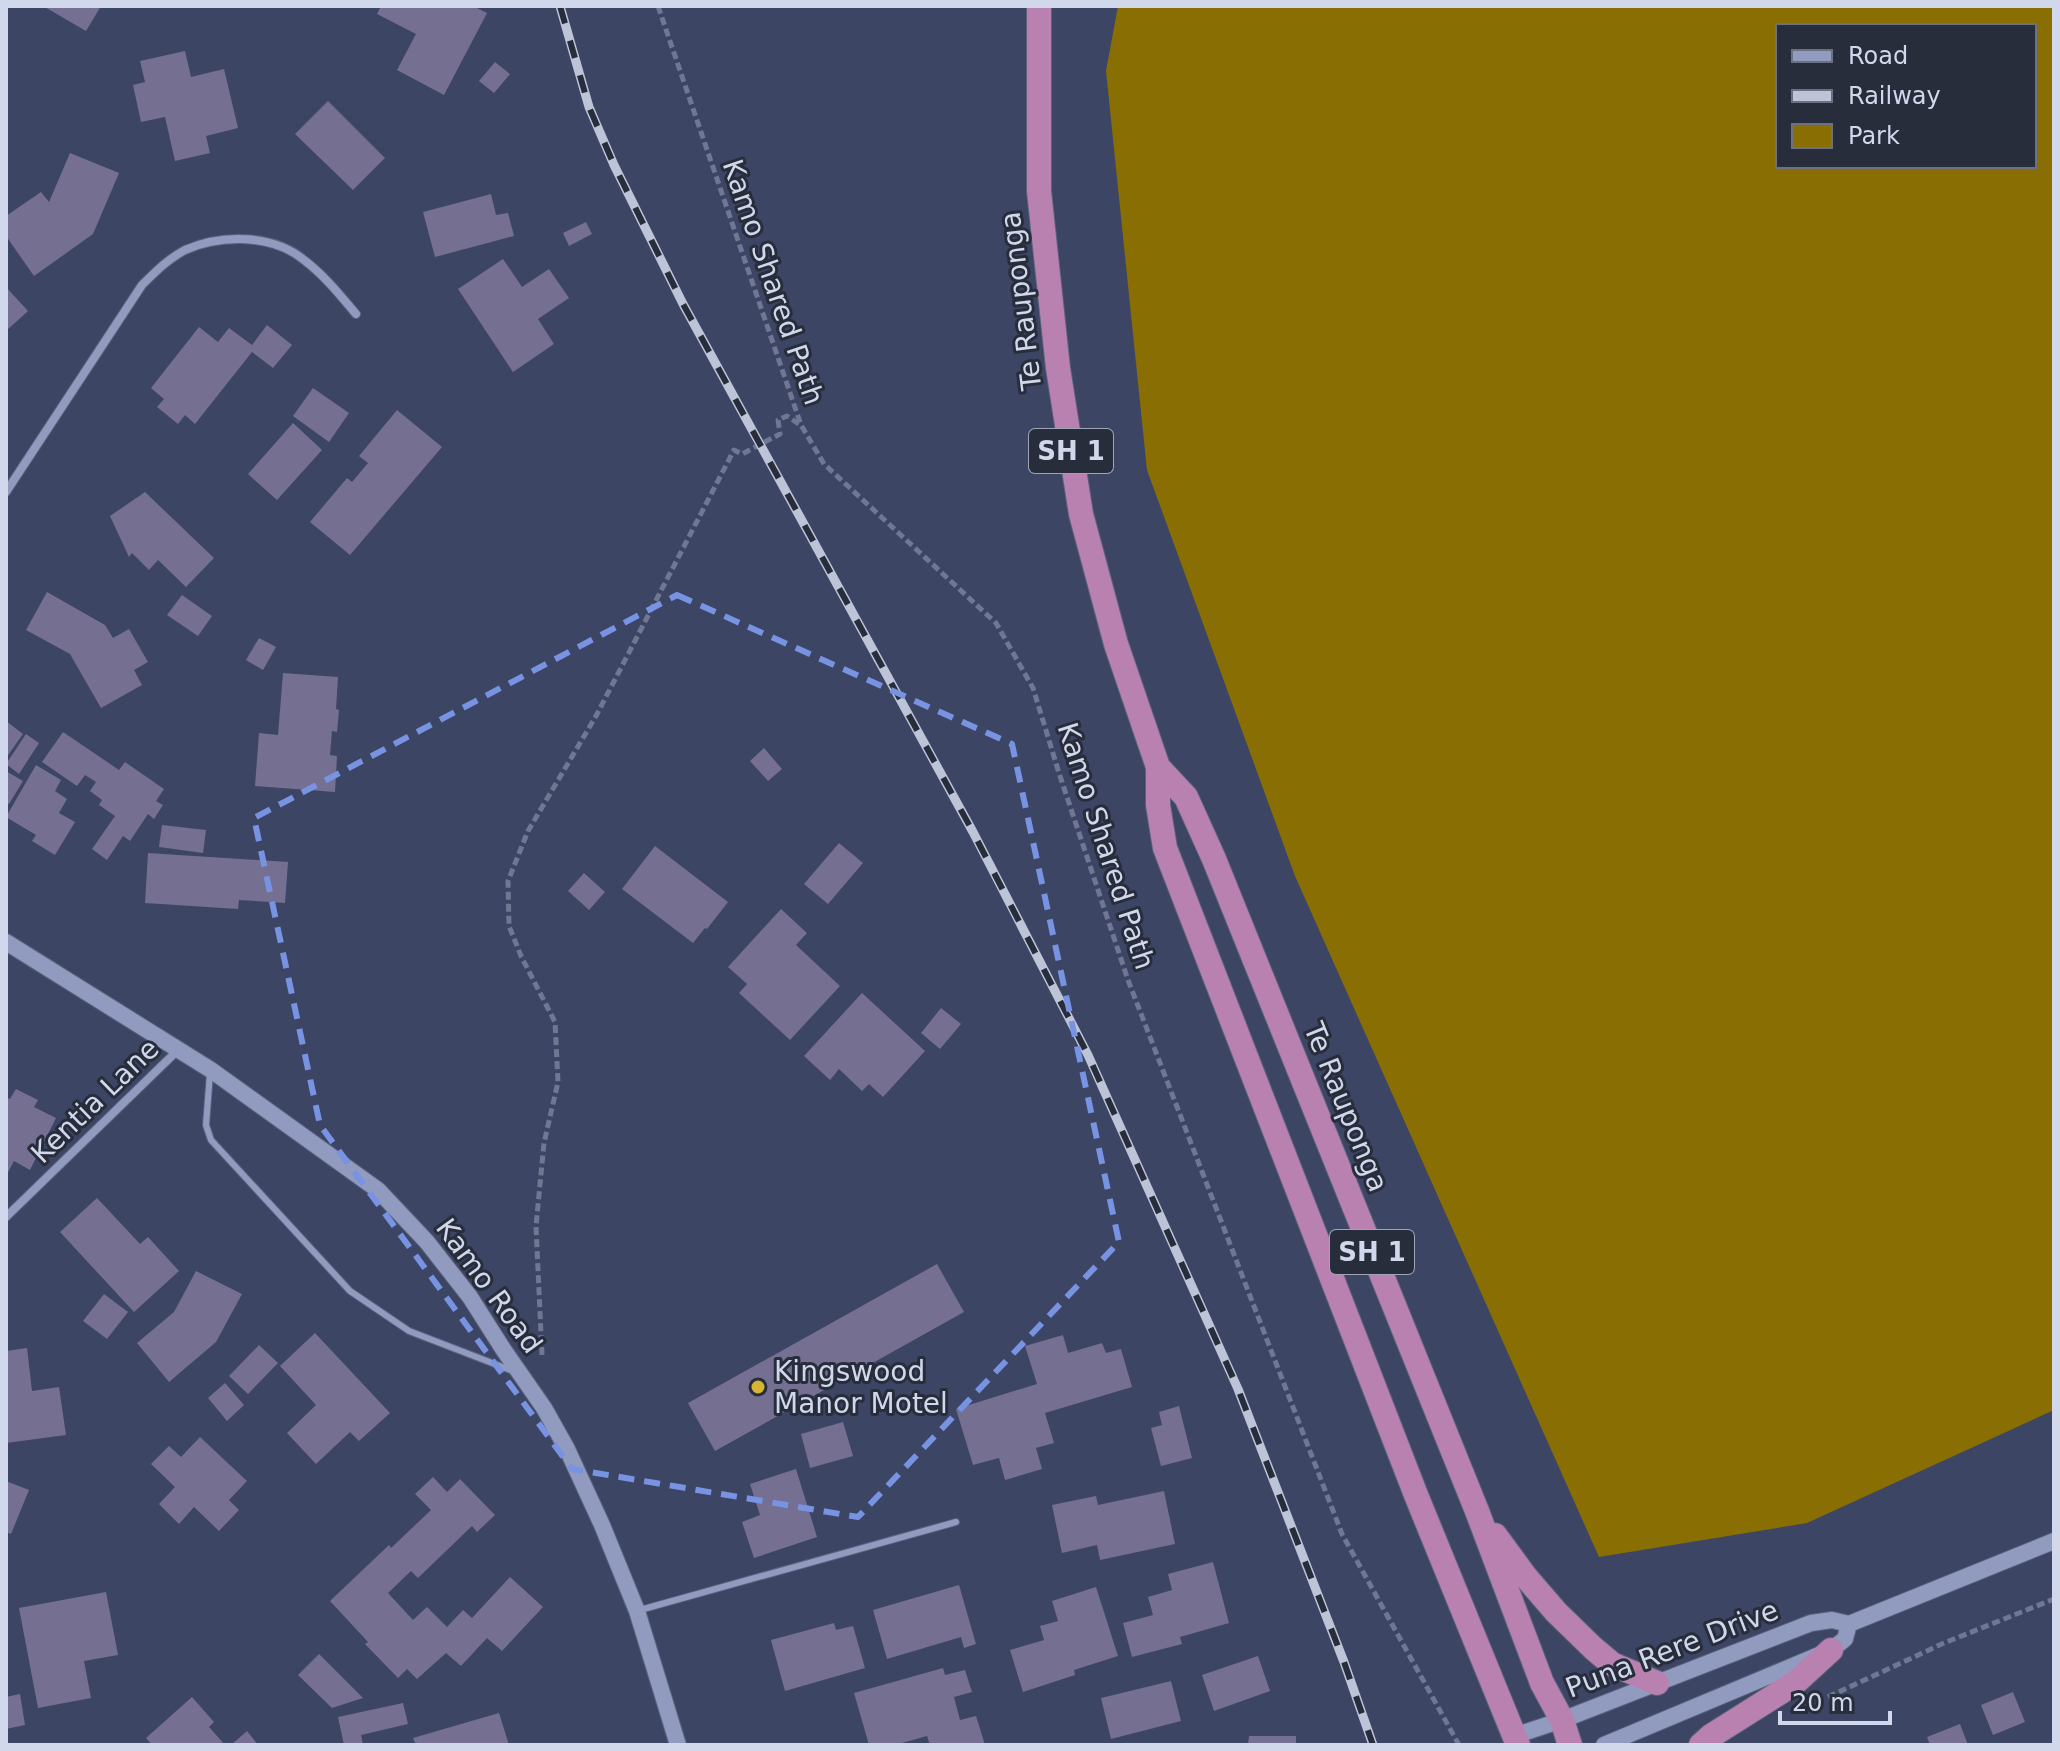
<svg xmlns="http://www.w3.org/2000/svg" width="2060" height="1751" viewBox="0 0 2060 1751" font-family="'DejaVu Sans',sans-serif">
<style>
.green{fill:#896f03;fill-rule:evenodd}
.building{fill:#756f92}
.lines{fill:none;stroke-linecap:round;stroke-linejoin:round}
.lane-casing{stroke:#5c627c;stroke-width:8}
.street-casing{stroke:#5c627c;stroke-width:10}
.secondary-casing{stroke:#5c627c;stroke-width:18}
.highway-casing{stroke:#5c627c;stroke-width:26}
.path{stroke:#707793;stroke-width:5;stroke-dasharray:8 4;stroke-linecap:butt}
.lane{stroke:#909bbf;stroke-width:6}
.street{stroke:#909bbf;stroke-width:8}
.secondary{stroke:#909bbf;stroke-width:16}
.highway{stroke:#b981b0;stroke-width:24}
.rail-casing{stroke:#bdc4d8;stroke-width:9}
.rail{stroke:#282d3b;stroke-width:6;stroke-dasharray:18;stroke-linecap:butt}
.marked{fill:none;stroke:#7893e2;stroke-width:6;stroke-dasharray:16 10;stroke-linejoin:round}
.poi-dot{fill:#d8b434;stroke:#282d3b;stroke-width:3}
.labels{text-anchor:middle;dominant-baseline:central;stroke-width:6;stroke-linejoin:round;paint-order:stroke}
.shield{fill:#282d3b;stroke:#9fa5b6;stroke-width:2}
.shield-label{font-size:26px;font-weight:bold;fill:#d2d8eb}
.street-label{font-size:28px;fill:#d2d8eb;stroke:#282d3b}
.poi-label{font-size:28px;fill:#d2d8eb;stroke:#282d3b;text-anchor:start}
</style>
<rect width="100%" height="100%" fill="#3d4565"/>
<!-- green -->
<path class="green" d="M1118,6H2054V1410L1807,1523L1599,1557L1295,876L1147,470L1106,71ZM1778,26H2034V166H1778Z"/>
<!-- building -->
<path class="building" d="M43,6H101L86,31Z
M381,6H473L487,13L444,95L397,70L416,34L377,14Z
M185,51L191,77L224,69L238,128L206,136L210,153L175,161L165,117L141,122L133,85L145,82L140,61Z
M495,62L510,74L494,93L479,81Z
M328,101L385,158L353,190L295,134Z
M70,153L119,173L93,234L34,276L6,236V216L41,192L49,202Z
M491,194L496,215L508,213L514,236L435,257L423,212Z
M586,222L592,234L569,246L563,233Z
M503,259L522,287L549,269L569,298L538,319L554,344L513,372L458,289Z
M6,287L28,311L6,331Z
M267,325L292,345L273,368L252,352L195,424L185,415L178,424L157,407L164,399L151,388L199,327L218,342L229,328L252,345Z
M313,388L349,413L329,442L293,416Z
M397,410L442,447L350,555L310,522L347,478L352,482L368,463L359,456Z
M293,423L322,450L277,500L248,474Z
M145,492L214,558L186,587L158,560L149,570L132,553L129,557L110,516Z
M47,592L105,625L113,638L129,629L148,662L134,670L142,685L101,708L70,654L26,630Z
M182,595L212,616L198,636L167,615Z
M259,638L276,647L263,670L246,660Z
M283,673L338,677L336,709L339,710L337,732L332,731L330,755L337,756L335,792L255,786L259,733L278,735Z
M6,721L23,734L6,758Z
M63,732L119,770L125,762L164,789L156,801L163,805L154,819L148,814L130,841L123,836L107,860L92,849L115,816L99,805L102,800L90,791L96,782L85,775L77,786L42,762Z
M26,734L39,743L19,774L6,764Z
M764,748L782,769L768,781L750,761Z
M36,765L61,780L55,791L67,799L59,813L75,822L55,855L32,841L36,835L6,817Z
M6,771L23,781L9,804L6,802Z
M162,825L206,830L203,853L159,847Z
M839,843L863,863L828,904L804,884Z
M655,846L728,902L707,929L705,928L693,943L622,889Z
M148,853L288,862L285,903L239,900L238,909L145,903Z
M584,873L605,892L589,910L568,891Z
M781,909L807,933L796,945L840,986L790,1040L739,993L747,984L728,967Z
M862,993L925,1051L883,1097L869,1084L862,1091L839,1069L830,1080L804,1056Z
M941,1008L961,1024L940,1049L921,1033Z
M16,1089L38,1100L34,1107L56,1118L30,1170L14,1161L6,1176V1097L10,1099Z
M97,1198L140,1244L148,1237L179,1271L134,1312L60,1232Z
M937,1264L964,1312L715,1451L688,1403Z
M196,1271L242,1294L216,1342L169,1382L137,1343L174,1312Z
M104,1294L128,1312L107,1339L83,1321Z
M315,1333L390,1413L359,1441L350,1432L316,1464L287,1433L316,1405L280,1366Z
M1063,1335L1068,1353L1102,1343L1106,1353L1121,1349L1132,1387L1045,1413L1054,1443L1036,1448L1042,1469L1005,1480L999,1458L973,1465L956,1409L1037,1384L1025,1346Z
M259,1345L278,1363L248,1394L229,1376Z
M27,1348L32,1391L59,1387L66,1435L6,1443V1351Z
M225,1383L244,1405L227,1421L208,1398Z
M1179,1406L1192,1458L1161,1466L1151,1428L1162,1425L1159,1412Z
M843,1422L853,1456L810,1468L801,1434Z
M200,1437L247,1481L229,1500L239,1510L219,1531L194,1507L179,1524L159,1504L175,1487L151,1464L169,1446L181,1457Z
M796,1469L817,1537L754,1558L742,1522L760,1515L750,1484Z
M433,1477L447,1492L460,1479L495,1515L477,1532L472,1526L418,1578L411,1571L388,1593L413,1620L427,1607L447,1627L463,1610L472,1618L510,1577L543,1607L502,1651L487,1638L461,1666L446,1653L417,1679L407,1669L398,1678L365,1644L368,1642L330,1601L389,1545L391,1548L431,1510L415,1494Z
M6,1481L29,1490L11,1534L6,1532Z
M1164,1491L1175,1544L1100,1560L1097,1545L1062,1553L1052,1505L1096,1496L1098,1505Z
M1213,1562L1229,1623L1180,1637L1182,1644L1132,1657L1123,1623L1153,1615L1148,1597L1172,1590L1168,1574Z
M959,1585L976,1644L964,1648L961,1637L887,1659L873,1610Z
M1096,1587L1118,1656L1074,1670L1075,1675L1023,1692L1010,1650L1044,1640L1040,1626L1058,1621L1052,1601Z
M106,1592L118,1655L84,1661L91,1698L38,1708L19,1608Z
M834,1623L836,1630L853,1626L865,1668L785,1691L771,1640Z
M319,1654L363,1698L332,1708L298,1675Z
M1258,1656L1270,1691L1214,1711L1202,1675Z
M943,1668L945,1675L965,1670L972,1692L954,1697L960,1720L976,1716L985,1745H930L927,1736L895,1745H869L854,1693Z
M1171,1681L1181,1721L1111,1739L1101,1698Z
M2013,1692L2025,1722L1993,1735L1981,1705Z
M20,1694L25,1725L6,1729V1697Z
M192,1697L214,1722L209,1727L225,1745H152L146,1738Z
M403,1703L408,1724L361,1735L363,1745H344L338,1717Z
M499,1713L509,1745H416L413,1738Z
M1960,1724L1968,1745H1930L1927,1737Z
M247,1731L258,1745H231Z
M1249,1736H1296V1745H1248Z"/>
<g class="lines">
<defs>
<path id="lane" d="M210,1073L206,1125L211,1140L350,1291L409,1331L513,1371
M640,1610L956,1522"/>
<path id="street" d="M6,492L142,285C155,272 168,259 185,250C221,234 273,234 304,260C324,275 340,295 356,314
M6,1217L179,1049"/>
<path id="secondary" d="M6,942L211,1070L378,1190L427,1242L470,1297L503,1349L544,1408L567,1449L602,1525L637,1611L678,1745
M1514,1736L1562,1720L1811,1623L1832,1620L1849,1624L2054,1541
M1604,1745L1831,1650L1845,1639L1849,1624"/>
<path id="highway" d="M1039,6V191L1058,368L1081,514L1116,644L1158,767V805L1165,848L1416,1495L1518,1745
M1158,767L1186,797L1214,859L1477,1511L1542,1683L1562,1720L1570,1745
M1495,1535L1525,1576L1556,1612L1593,1648L1612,1664L1657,1683
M1701,1745L1711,1736L1795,1683L1831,1650"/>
</defs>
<!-- lane casing -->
<use href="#lane" class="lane-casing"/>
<!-- street casing -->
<use href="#street" class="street-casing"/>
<!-- secondary casing -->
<use href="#secondary" class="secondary-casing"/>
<!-- highway casing -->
<use href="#highway" class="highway-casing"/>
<!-- path -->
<path class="path" d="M658,6L801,425L824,464L996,623L1033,688L1059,773L1128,980L1342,1534L1459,1745
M542,1355L536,1226L544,1143L558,1082L555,1022L521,956L509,926L508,881L528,831L596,716L734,450L742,454L780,434L778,420L787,416L799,424
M1828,1697L1944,1643L2054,1599"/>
<!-- lane -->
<use href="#lane" class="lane"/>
<!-- street -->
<use href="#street" class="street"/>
<!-- secondary -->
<use href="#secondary" class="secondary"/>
<!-- highway -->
<use href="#highway" class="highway"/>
<defs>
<path id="rail" d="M560,6L589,107L614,165L683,304L973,832L1088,1055L1238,1389L1344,1662L1373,1745"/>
</defs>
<!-- rail casing -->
<use href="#rail" class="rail-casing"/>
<!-- rail -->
<use href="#rail" class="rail"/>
</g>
<!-- marked area -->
<path class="marked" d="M677,595L1012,744L1119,1242L858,1517L572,1469L320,1125L254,818Z"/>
<!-- markers -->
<circle class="poi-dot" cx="758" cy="1387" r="8"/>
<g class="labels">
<!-- shield labels -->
<g class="shield">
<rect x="1029" y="429" width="84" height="44" rx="6"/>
<rect x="1330" y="1230" width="84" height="44" rx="6"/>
</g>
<g class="shield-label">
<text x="1071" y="451">SH 1</text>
<text x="1372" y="1252">SH 1</text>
</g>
<!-- street labels -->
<g class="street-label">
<text transform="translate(773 282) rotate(71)">Kamo Shared Path</text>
<text transform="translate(1021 301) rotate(-97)">Te Rauponga</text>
<text transform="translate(1106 846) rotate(72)">Kamo Shared Path</text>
<text transform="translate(95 1101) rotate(-44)">Kentia Lane</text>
<text transform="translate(1346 1107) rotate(68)">Te Rauponga</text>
<text transform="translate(489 1286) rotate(54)">Kamo Road</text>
<text transform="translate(1672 1649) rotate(-21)">Puna Rere Drive</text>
</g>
<!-- poi labels -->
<g class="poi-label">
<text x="774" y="1371">Kingswood<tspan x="774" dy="32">Manor Motel</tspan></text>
</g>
</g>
<!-- border -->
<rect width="2060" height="1751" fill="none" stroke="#d2d8eb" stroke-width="16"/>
<!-- legend -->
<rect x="1776" y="24" width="260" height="144" fill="#282d3b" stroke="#6c7181" stroke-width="2"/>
<rect x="1792" y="50" width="40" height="12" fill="#909bbf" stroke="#6c7181" stroke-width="2"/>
<text x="1848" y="64" font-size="24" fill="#d2d8eb">Road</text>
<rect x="1792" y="90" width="40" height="12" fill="#bdc4d8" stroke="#6c7181" stroke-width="2"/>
<text x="1848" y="104" font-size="24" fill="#d2d8eb">Railway</text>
<rect x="1792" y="124" width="40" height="24" fill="#896f03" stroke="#6c7181" stroke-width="2"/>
<text x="1848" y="144" font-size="24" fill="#d2d8eb">Park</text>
<!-- scale -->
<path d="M1780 1711v12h110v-12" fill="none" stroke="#d2d8eb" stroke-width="4"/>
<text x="1792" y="1711" font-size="24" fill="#d2d8eb" stroke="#282d3b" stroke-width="6" paint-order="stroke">20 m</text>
</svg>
